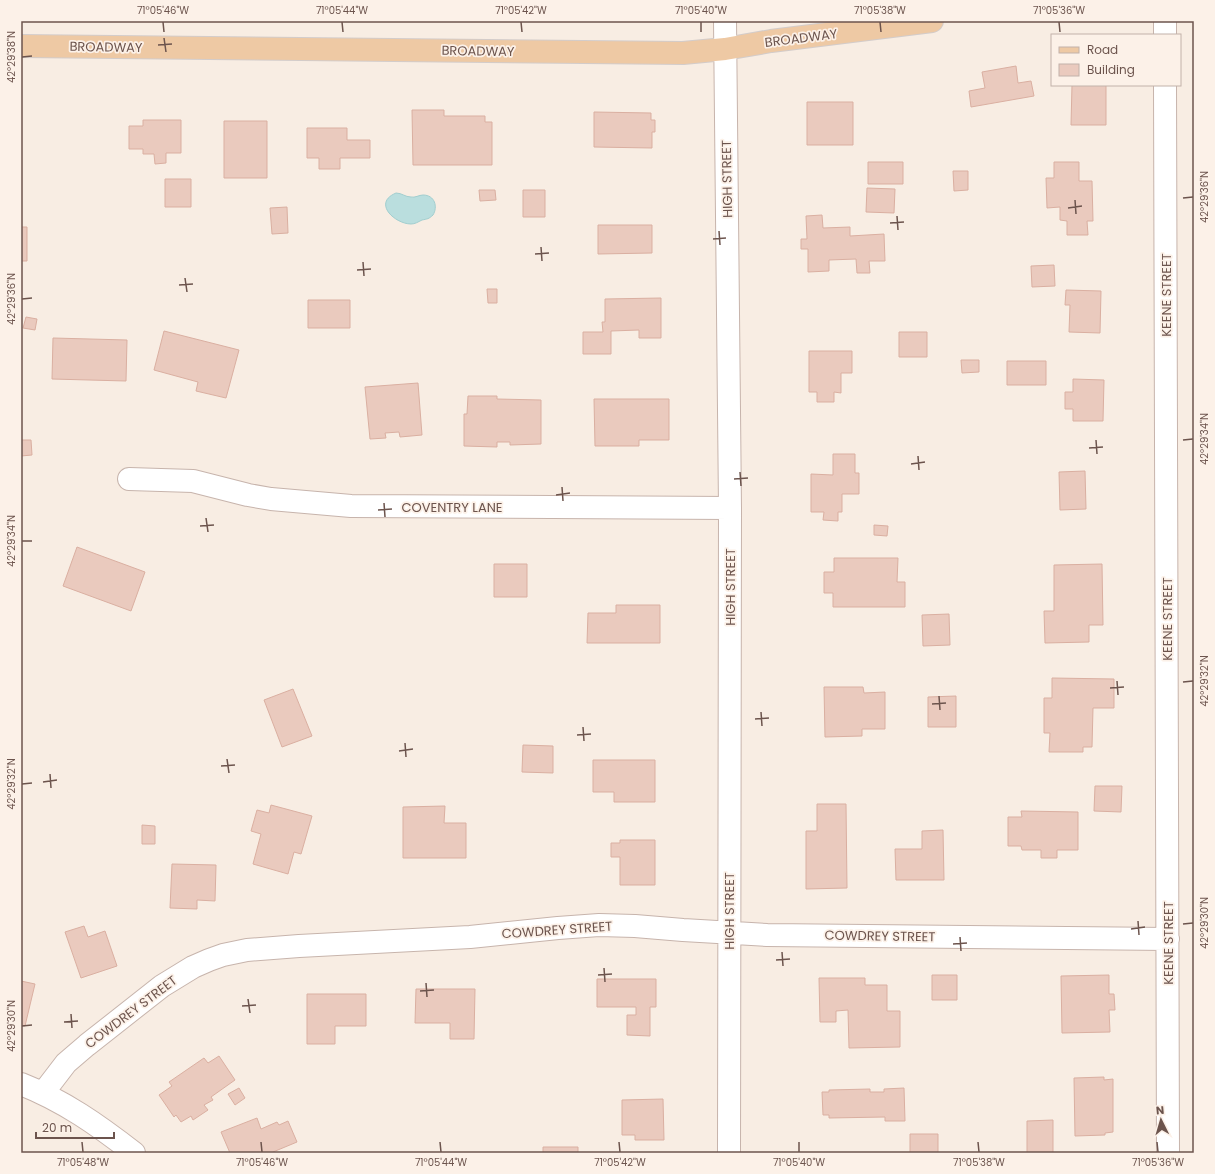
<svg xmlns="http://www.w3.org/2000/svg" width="1215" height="1174" viewBox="0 0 1215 1174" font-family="Poppins,sans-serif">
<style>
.water{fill:#badede;stroke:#a2cecf}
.building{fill:#eacabe;stroke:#daafa1}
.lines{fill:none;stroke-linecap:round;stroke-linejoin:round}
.minor-casing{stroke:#c7b4ac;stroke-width:24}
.major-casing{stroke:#d3ccca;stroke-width:24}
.minor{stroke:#fff;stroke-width:22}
.major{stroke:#eec9a4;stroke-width:22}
.ticks{fill:none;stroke:#6c544d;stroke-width:1.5}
.labels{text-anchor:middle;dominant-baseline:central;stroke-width:3.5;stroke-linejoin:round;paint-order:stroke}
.street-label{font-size:13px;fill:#6c544d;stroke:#fcf1e8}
.neatline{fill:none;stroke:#6c544d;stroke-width:1.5}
.ticks-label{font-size:10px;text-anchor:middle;fill:#6c544d}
</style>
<rect width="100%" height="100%" fill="#f8ede3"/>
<!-- water -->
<path class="water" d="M396,193C402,193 405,197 411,197C415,198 419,195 423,195C435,195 438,207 433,215C429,219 427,219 422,220C418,222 415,224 411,224C395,224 372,203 396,193Z"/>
<!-- building -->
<path class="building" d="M1016,66L1018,83L1031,81L1034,96L971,107L969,91L985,88L982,72Z
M1072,85H1106V125H1071Z
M807,102H853V145H807Z
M412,110H444V116H485V122H492V165H413Z
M594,112L651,113V120H655V132H652V148L594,147Z
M143,120H181V153H166V163L155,164L154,154H143V149H129V126H143Z
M224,121H267V178H224Z
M307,128H347V140H370V158H340V169H319V158H307Z
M868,162H903V184H868Z
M1054,162H1079V181H1092L1093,221H1087L1088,235H1067V221L1060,220V207L1047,208L1046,178H1054Z
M953,171H968V190L954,191Z
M165,179H191V207H165Z
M867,188L895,189L894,213L866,212Z
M479,190H495L496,200L480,201Z
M523,190H545V217H523Z
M287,207L288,233L272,234L270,208Z
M822,215L823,228L850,227V236L884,234L885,261H869L870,273H857L856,259L829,260V271L808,272V249H801V239H807L806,216Z
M598,225H652V253L598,254Z
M21,227H27V261H21Z
M1054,265L1055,286L1032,287L1031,266Z
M487,289H497V303H488Z
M1066,290L1101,291L1100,333L1069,332L1070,305H1065Z
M661,298V338H639V330L611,331V354H583V332H603L602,322H605V299Z
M308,300H350V328H308Z
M26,317L37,319L35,330L23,328Z
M164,331L239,350L226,398L196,391L198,382L154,370Z
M899,332H927V357H899Z
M53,338L127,340L126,381L52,379Z
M809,351H852V373H841V393L834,392V402H817V392H809Z
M961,360H979V372L962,373Z
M1007,361H1046V385H1007Z
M1073,379L1104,380L1103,421H1073V409H1065V392H1073Z
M418,383L422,435L400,437L399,432L385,433L386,438L370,439L365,387Z
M468,396H497V399L541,400V444L510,445V442H497V447L464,446V414H467Z
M594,399H669V440H639V446H595Z
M21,440H31L32,455L21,456Z
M833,454H855V473H859V494H842V512H838V521L823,520L824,512H811V474L833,475Z
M1085,471L1086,509L1060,510L1059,472Z
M874,525L888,526L887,536L874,535Z
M77,547L145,572L131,611L63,586Z
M834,558H898L897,582H905V607H833V593H824V572H834Z
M494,564H527V597H494Z
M1102,564L1103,625H1089V642L1045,643L1044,611H1054V565Z
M616,605H660V643H587L588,613H616Z
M949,614L950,645L923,646L922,615Z
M1052,678L1114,679V708H1093L1092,747H1083V752H1049L1050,733H1044V698H1052Z
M824,687H863L864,693L885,692V729H862V736L825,737Z
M293,689L312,736L282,747L264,700Z
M956,696V727H928V697Z
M523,745L553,746V773L522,772Z
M593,760H655V802H614V792H593Z
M1095,786H1122L1121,812L1094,811Z
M817,804H846L847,888L806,889V831H817Z
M271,805L312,816L301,854L294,852L288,874L253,864L261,834L251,831L257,810L269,813Z
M445,806L444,823H466V858H403V807Z
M1021,811L1078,812V850H1057V858H1041V850H1022L1021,846H1008V817H1022Z
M142,825L155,826V844H142Z
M943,830L944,880H896L895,849H922V831Z
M620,840H655V885H620V857H611V843H620Z
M172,864L216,865L215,901L197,900V909L170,908Z
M84,926L88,937L105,931L117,966L81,978L65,932Z
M932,975H957V1000H932Z
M1109,975V994H1114L1115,1010H1109L1110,1032L1062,1033L1061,976Z
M819,978H865V985H887V1011H900V1047L849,1048L848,1010L836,1011V1022H820Z
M597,979H656V1007H650V1036L627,1035V1015H636V1007H597Z
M21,981L35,984L25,1026L21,1025Z
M416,989H475L474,1039H450V1023H415Z
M307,994H366V1026H335V1044H307Z
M219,1056L235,1080L211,1097L213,1100L204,1105L208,1110L193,1120L191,1116L181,1122L176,1115L174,1117L159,1095L172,1086L169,1082L204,1058L208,1063Z
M1104,1077V1080L1113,1079V1132L1105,1133V1135L1075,1136L1074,1078Z
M239,1088L245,1098L235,1105L228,1094Z
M904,1088L905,1121H885V1117L829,1118V1115H823L822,1092H829V1090L870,1089V1092H884V1089Z
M663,1099L664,1140H635V1135H622V1100Z
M257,1118L261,1129L277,1122L279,1125L288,1121L297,1142L273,1152L274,1153H230L221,1132Z
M1053,1120V1153H1027V1121Z
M910,1134H938V1153H910Z
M543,1147H578V1153H543Z"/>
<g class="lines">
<defs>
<path id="minor" d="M725,21L730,508L729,1153
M1165,21V35
M1165,85L1168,1153
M129,479L193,481L248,495L271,499L351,506L730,508
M21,1084C64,1101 98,1125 134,1153
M43,1093L66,1063L87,1045L162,986L193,967L209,960L223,955L247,950L299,946L470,937L558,928L599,925L635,926L683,930L767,935L1168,939"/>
<path id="major" d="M21,46L683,53L725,49L771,41L932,21"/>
</defs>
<!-- minor casing -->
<use href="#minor" class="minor-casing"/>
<!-- major casing -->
<use href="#major" class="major-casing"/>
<!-- minor -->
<use href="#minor" class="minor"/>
<!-- major -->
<use href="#major" class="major"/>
</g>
<!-- ticks -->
<path class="ticks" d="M163,22L164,32M342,22L343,32M521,22L522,32M701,22V32M880,22L881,32M1059,22L1060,32M164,38L166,52M158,45L172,44M22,57L32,56M1183,198L1193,197M1075,200L1076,214M1068,208L1082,206M897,216L898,230M890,223L904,222M719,231L720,245M713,239L726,238M541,247L542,261M535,254L549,253M363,262L364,276M357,270L371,269M185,278L187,292M179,285L193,284M22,299L32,298M1096,440L1097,454M1183,440L1193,439M1089,448L1103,447M918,456L919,470M911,464L925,462M740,472L741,486M734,479L748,478M562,487L563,501M556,495L570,493M384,503L385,517M378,510L392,509M206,518L208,532M200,526L214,525M22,541H32M1117,681L1118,695M1183,682L1193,681M1110,688L1124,687M939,696L940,710M932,704L946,703M761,712L762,726M755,719L769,718M583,727L584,741M577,735L591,734M405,743L406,757M399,751L413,749M227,759L229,773M221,766L235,765M50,774L51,788M43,782L57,780M22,784L32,783M1138,921L1139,935M1183,924L1193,923M1131,929L1145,927M960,937L961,951M953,944L967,943M782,952L783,966M776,960L790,959M604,968L605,982M598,975L612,974M426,983L427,997M420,991L434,990M248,999L250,1013M242,1006L256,1005M71,1014L72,1028M64,1022L78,1021M22,1026L32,1025M82,1142L83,1152M261,1142L262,1152M440,1142L441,1152M619,1142L620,1152M799,1142V1152M978,1142L979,1152M1157,1142L1158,1152"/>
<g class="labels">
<!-- street labels -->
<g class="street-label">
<text transform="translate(801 38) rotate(-7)">BROADWAY</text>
<text transform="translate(106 47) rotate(1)">BROADWAY</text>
<text transform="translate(478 51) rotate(1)">BROADWAY</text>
<text transform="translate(727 179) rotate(-91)">HIGH STREET</text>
<text transform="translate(1166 295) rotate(-90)">KEENE STREET</text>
<text x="452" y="507">COVENTRY LANE</text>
<text transform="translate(730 587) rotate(-90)">HIGH STREET</text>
<text transform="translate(1167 619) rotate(-90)">KEENE STREET</text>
<text transform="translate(729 911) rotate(-90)">HIGH STREET</text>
<text transform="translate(557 930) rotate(-4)">COWDREY STREET</text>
<text transform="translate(880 936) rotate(1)">COWDREY STREET</text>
<text transform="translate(1168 943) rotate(-90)">KEENE STREET</text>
<text transform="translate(131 1012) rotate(-37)">COWDREY STREET</text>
</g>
</g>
<!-- border -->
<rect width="1215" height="1174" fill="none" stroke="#fcf1e8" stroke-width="44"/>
<!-- legend -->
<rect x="1051" y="34" width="130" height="52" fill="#fcf1e8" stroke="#c2b2aa"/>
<rect x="1059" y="47" width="20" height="6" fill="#eec9a4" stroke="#c2b2aa"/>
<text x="1087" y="54" font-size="12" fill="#6c544d">Road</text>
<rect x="1059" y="64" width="20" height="12" fill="#eacabe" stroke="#c2b2aa"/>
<text x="1087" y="74" font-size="12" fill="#6c544d">Building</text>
<!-- north arrow -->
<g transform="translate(1161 1120) rotate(355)" stroke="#fcf1e8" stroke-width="3" paint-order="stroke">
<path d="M0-3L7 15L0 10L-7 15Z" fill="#6c544d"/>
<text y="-6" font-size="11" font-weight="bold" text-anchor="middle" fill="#6c544d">N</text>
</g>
<!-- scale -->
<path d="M36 1132v6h78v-6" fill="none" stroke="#6c544d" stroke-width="2"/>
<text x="42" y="1132" font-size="12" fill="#6c544d" stroke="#fcf1e8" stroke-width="3" paint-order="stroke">20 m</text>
<rect x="22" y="22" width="1171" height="1130" class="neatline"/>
<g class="ticks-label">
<text x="163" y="14">71°05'46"W</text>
<text x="342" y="14">71°05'44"W</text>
<text x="521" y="14">71°05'42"W</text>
<text x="701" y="14">71°05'40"W</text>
<text x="880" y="14">71°05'38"W</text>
<text x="1059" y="14">71°05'36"W</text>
<text transform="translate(11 57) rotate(-90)" y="4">42°29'38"N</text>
<text transform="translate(1204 197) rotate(-90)" y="4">42°29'36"N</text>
<text transform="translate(11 299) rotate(-90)" y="4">42°29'36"N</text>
<text transform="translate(1204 439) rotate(-90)" y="4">42°29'34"N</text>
<text transform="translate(11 541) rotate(-90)" y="4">42°29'34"N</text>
<text transform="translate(1204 681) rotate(-90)" y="4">42°29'32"N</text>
<text transform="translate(11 784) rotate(-90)" y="4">42°29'32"N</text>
<text transform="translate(1204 923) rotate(-90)" y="4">42°29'30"N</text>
<text transform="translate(11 1026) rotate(-90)" y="4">42°29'30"N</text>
<text x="83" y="1166">71°05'48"W</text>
<text x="262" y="1166">71°05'46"W</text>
<text x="441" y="1166">71°05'44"W</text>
<text x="620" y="1166">71°05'42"W</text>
<text x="799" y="1166">71°05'40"W</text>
<text x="979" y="1166">71°05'38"W</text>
<text x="1158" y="1166">71°05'36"W</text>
</g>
</svg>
